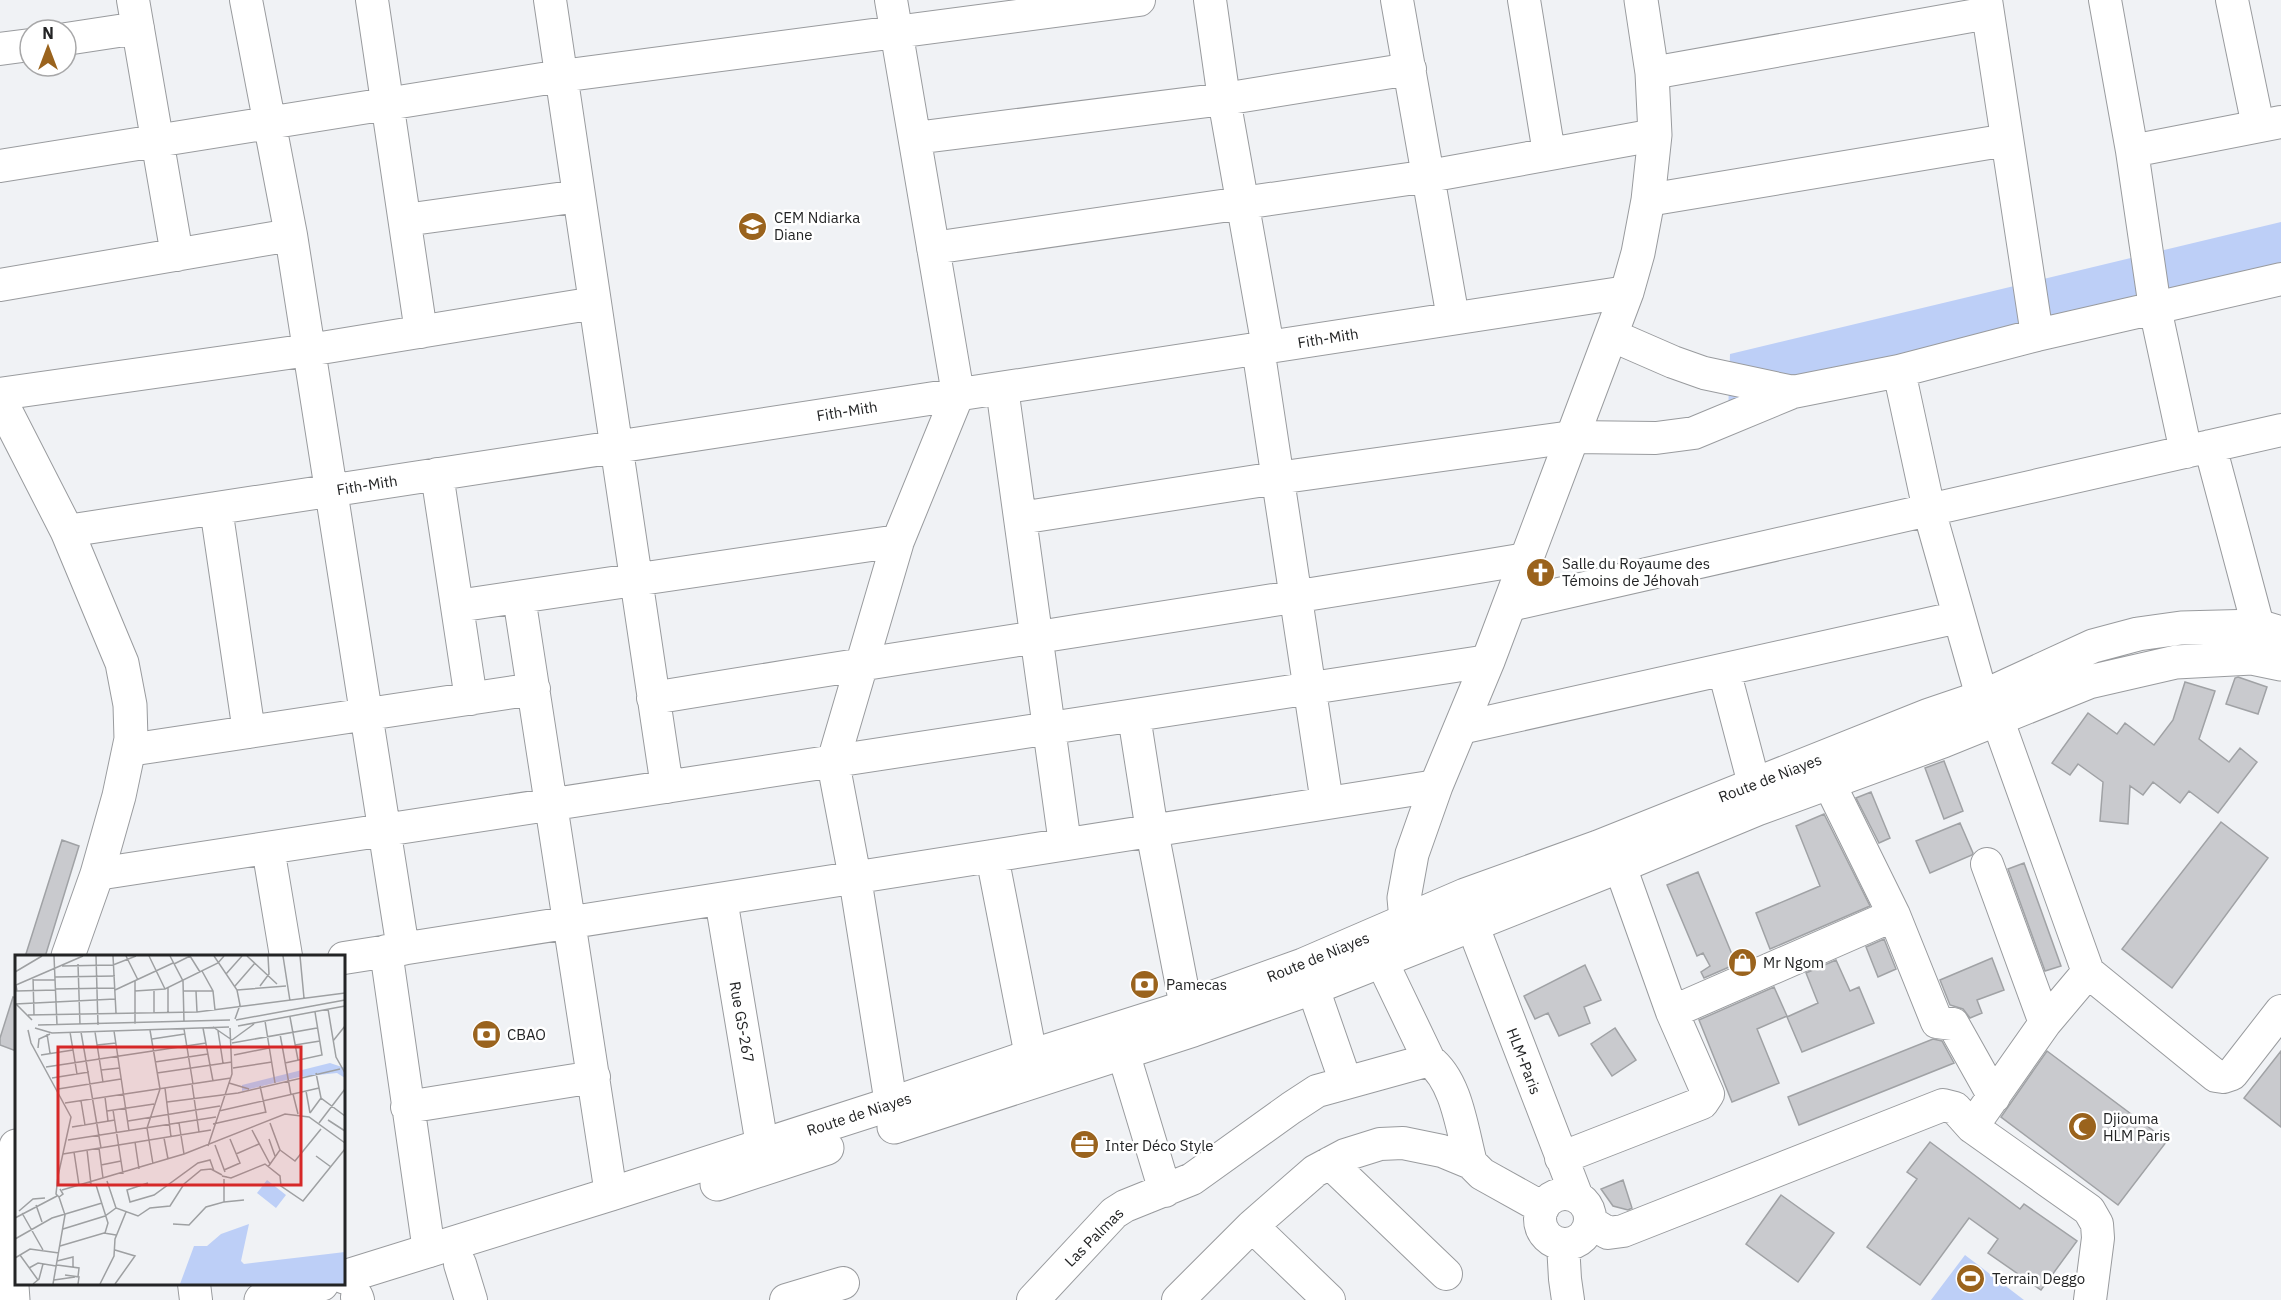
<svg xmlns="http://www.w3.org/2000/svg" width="2281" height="1300" viewBox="0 0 2281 1300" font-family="'IBM Plex Sans',sans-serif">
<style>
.green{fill:#bdcff7}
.building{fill:#c9cace;stroke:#a0a2a5;stroke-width:1.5}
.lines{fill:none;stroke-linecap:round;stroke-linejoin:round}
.minor-casing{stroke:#999b9e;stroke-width:34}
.major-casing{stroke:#999b9e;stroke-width:35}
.minor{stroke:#fff;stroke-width:32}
.major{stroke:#fff;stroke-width:33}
.labels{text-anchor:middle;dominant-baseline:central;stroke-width:5;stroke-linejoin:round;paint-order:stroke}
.poi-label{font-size:15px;fill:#232425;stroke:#fff;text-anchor:start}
.street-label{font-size:15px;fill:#232425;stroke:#fff}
.inset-road{fill:none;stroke:#9ea0a2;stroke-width:1.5}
.view{fill:#d62828;fill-opacity:0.15;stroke:#d62828;stroke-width:3}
.inset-edge{fill:none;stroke:#232425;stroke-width:3}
</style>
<rect width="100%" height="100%" fill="#f0f2f5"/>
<!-- green -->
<path class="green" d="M2281,222V280L1728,415L1730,354Z
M1965,1255L2024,1300H1931Z"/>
<!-- building -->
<path class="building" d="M2238,677L2267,687L2258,714L2226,704L2235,678Z
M2185,682L2215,691L2199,739L2229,762L2240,748L2257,762L2218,813L2189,791L2180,803L2153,782L2143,795L2130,786L2128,824L2100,821L2103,782L2078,764L2070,775L2052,763L2088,713L2117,734L2125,723L2154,745L2173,720Z
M1944,761L1963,811L1944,819L1925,768Z
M1871,792L1890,838L1879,843L1856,798Z
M1824,814L1870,906L1770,949L1756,913L1820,886L1796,826Z
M2221,822L2268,858L2172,988L2122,949Z
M1960,823L1973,853L1972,855L1930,873L1916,841Z
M62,840L79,846L45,957H25Z
M2024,863L2061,966L2045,971L2008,869Z
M1698,872L1736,964L1704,978L1701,972L1710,966L1703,953L1697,956L1667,885Z
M1884,939L1896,969L1878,977L1866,947Z
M1992,958L2004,990L1977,1000L1982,1013L1970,1018L1963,1009L1950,1005L1940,980Z
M1836,960L1850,991L1859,987L1874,1023L1802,1052L1787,1017L1818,1003L1806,973Z
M1585,965L1601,1000L1584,1007L1590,1023L1559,1036L1548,1013L1535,1019L1524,996Z
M1774,987L1787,1016L1757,1029L1779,1083L1732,1102L1699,1020Z
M13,997L16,998V1051L0,1045V1038Z
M1615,1028L1636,1060L1612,1076L1591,1044Z
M1933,1039L1942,1041L1954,1063L1799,1125L1788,1097Z
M2047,1051L2167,1141L2118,1205L2001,1117Z
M2281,1051V1127L2244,1098Z
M1930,1142L2020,1209L2024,1204L2077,1241L2041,1290L1988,1253L1998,1239L1969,1218L1920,1285L1867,1247L1917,1179L1907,1172Z
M1623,1180L1632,1208L1628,1210L1613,1206L1601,1189Z
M1781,1195L1834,1233L1798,1282L1746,1244Z"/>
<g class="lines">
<defs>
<path id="minor" d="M133,0L177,255
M246,0L291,235L403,949
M372,0L421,332
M550,0L667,787
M891,0L958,394L898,541L833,762L855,878L891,1104
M1210,0L1224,99L1268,347
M1397,0L1453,318
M1524,0L1549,153
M1986,0L2037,335
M2105,0L2132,151L2155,308L2186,452
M2232,0L2258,126
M66,39L138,28
M0,49L30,45
M1652,73L1988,13
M915,138L1224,99L1410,69
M2132,151L2281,122
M0,166L561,76L1139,0
M1648,200L2007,140
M405,220L579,196
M933,248L1429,176L1655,135
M0,285L291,235
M1611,335L1673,362L1704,373L1793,392
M1258,348L1327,803
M1899,371L1929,510L1982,697
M1002,388L1065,844
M0,394L309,350L595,303
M2210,446L2258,626
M437,474L471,699
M216,508L249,732
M1020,518L1277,478L1572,437L1656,438L1694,433L1793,392L1899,371L2037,335L2281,279
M67,531L1627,292
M519,597L611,1194
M1510,605L2281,430
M457,606L898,541
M1724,670L1754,784
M653,698C944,650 1236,608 1526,559
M1134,716L1152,831L1186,1007
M1461,728L1959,617
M129,750L534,689
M1828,781L1894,915L1937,1022L1953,1024L1994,1097
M268,848L286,956
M992,856L1031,1056
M1987,864L2045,1023
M97,874L1488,661
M721,899L762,1145
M1472,924L1577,1197
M386,951L429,1251
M344,958L1436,786
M1382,962L1429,1060
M2088,972L2216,1076L2223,1077L2232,1074L2281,1011
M1313,988L1346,1083
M1672,1012L1894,915
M1123,1052L1165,1191
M407,1107L594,1077
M1972,1127L2045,1023L2088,972L1997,718
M1561,1158L1702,1103L1708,1094L1672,1012L1620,866
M1330,1163L1446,1274
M1540 1219a25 25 0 1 1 50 0a25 25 0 1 1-50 0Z
M1590,1222L1608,1233L1623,1231L1943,1105L1955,1108L1972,1127L2089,1210L2097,1224L2098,1238L2090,1300
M1252,1226L1329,1300
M1563,1244L1565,1279L1568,1300
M460,1264L471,1300
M194,1284L196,1300
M357,1297L358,1300
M786,1300L843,1283
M1033,1300L1114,1213L1125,1206L1192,1179L1291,1108L1317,1091L1429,1060C1457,1081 1462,1130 1471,1163
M1178,1300L1252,1226L1315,1171L1345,1155L1380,1144L1403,1143L1442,1151L1471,1163L1482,1174L1543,1208"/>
<path id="major" d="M0,400L67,531L122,663L130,705L131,739L119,796L97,874L68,956
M1408,942L1404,898L1412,854L1436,786L1488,661L1627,292L1638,253L1648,200L1655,135L1652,73L1641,0
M894,1127L1193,1030L1326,983L1620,866L1757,809L1943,741L2089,682L2176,662L2252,658L2281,664
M717,1184L827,1148
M344,1277L611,1194L891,1104L1031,1056L1186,1007L1303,965L1465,895L1598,847L1929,715L1982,697L2093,646L2138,634L2181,628L2258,626L2281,633
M13,1300L10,1258L16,1146
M261,1300L322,1284"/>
</defs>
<!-- minor casing -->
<use href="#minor" class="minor-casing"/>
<!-- major casing -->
<use href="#major" class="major-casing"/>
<!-- minor -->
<use href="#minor" class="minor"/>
<!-- major -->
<use href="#major" class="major"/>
</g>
<!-- icons -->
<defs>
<symbol id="school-disc" viewBox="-11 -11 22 22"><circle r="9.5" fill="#9a631d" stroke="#fff"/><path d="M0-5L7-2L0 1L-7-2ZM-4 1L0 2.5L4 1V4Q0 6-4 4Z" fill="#fff"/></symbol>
<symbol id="church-disc" viewBox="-11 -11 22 22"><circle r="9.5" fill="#9a631d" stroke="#fff"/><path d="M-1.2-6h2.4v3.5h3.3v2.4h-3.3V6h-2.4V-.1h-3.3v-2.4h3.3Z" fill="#fff"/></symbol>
<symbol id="shop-disc" viewBox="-11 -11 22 22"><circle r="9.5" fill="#9a631d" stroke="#fff"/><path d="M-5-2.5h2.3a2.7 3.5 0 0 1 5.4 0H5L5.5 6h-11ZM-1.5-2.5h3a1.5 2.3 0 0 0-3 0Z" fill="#fff"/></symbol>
<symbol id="bank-disc" viewBox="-11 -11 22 22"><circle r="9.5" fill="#9a631d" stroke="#fff"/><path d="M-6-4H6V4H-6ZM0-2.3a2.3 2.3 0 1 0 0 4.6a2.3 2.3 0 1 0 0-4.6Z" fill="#fff"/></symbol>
<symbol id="mosque-disc" viewBox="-11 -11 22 22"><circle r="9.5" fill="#9a631d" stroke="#fff"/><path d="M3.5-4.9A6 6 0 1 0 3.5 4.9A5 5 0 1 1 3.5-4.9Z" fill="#fff"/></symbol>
<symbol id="office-disc" viewBox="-11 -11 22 22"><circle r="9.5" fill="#9a631d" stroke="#fff"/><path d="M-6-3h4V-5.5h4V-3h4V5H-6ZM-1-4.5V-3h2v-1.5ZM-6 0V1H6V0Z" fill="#fff"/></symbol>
<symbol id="stadium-disc" viewBox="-11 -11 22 22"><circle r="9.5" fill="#9a631d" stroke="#fff"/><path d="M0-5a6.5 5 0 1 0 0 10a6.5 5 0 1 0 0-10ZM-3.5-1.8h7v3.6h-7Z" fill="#fff"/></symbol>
</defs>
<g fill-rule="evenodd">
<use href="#school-disc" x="736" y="210" width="33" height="33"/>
<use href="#church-disc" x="1524" y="556" width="33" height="33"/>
<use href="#shop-disc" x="1726" y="946" width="33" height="33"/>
<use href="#bank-disc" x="1128" y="968" width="33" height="33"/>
<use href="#bank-disc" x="470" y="1018" width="33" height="33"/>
<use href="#mosque-disc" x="2066" y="1110" width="33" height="33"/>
<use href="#office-disc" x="1068" y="1128" width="33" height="33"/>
<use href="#stadium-disc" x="1954" y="1262" width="33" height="33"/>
</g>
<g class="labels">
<!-- poi labels -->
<g class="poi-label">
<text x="774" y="217">CEM Ndiarka<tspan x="774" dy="17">Diane</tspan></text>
<text x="1562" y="563">Salle du Royaume des<tspan x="1562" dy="17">Témoins de Jéhovah</tspan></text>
<text x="1763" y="962">Mr Ngom</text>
<text x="1166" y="984">Pamecas</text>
<text x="507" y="1034">CBAO</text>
<text x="2103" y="1118">Djiouma<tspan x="2103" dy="17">HLM Paris</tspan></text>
<text x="1105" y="1145">Inter Déco Style</text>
<text x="1992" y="1278">Terrain Deggo</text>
</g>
<!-- street labels -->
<g class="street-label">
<text transform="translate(1328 338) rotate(-9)">Fith-Mith</text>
<text transform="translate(847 411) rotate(-9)">Fith-Mith</text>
<text transform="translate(367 485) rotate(-9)">Fith-Mith</text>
<text transform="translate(1770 778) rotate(-21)">Route de Niayes</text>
<text transform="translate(1318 957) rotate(-22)">Route de Niayes</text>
<text transform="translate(742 1022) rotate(80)">Rue GS-267</text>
<text transform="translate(1524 1061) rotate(69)">HLM-Paris</text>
<text transform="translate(859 1114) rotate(-18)">Route de Niayes</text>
<text transform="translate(1094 1237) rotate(-45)">Las Palmas</text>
</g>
</g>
<!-- overview -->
<g transform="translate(15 955)">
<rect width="330" height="330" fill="#f0f2f5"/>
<path d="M315,108L330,113V123L322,118L284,122L227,136V130ZM252,225L271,240L261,253L242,238ZM234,269L226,306L229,309L330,297V329H165L179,291H192L206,279Z" fill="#bdcff7"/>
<path class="inset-road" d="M39,1L42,70M81,1L83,70M98,1L101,58M111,1L123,25M134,1L150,34M155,1L168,26L169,67M199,1L222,35L225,50L220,64M232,1L262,29M268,1L275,46M285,1L289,43M63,9L65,70M159,9L175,1L185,17M47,11L98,10L121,1M187,16L198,36L200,55M0,17L27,1M211,19L227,1M18,22L19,60M40,22L100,21M18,25H40M120,26V69M220,31L240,8M245,31L254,19L253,1M40,34L100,33M100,35L158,8M222,35L271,31M1,36L41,35M2,36L1,30L68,1M120,36L150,34L203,8L209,1M168,36H198M181,36L182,57M0,48L17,65M0,49L100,44M313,54L321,102L330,118M153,57V33M139,58V36M13,60L182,57L330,38M275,62L283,105M221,65L330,45M250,66L260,128M23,70L215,65M223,71L330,51M198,72L217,85M20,73L37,78L214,72M188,73L198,126M169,74L178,129M13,75L16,88L56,162L43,221L41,239L44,242L48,239L45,234M135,75L145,134L132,173L138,209M99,76L114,176M203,76L208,108M55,77L62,119M66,77L86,193M80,77L88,127M32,79L35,98M265,79L276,140M137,84L170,79M217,85L239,69M318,86L330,71M217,88L302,73M82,90L101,88M280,90L305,86M23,93L24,84L35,79M26,100L58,95M219,100L254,93M140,107L193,99M270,108L307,100L300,57M31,112L191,88M218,113L257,107M86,115L105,113M142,118L217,107M301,118L306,143L330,161M37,123L74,117M214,128L234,134M177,129L184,177M245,131L251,158M150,133L156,182M43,134L106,124M291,136L295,158M278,139L283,159M90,142L93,166M66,146L70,170M152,147L223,138L325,114M50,148L216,123M98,155L108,219M92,156L139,149M204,156L304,133M295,158L306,143M313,165L330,176M113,166L205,151M164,168L169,199M304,168L330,134M198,169L251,157M57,172L100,165M237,175L255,209M149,183L153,204M254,184L260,201M53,185L201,162M120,187L124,214M200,190L210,217M193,191L217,119L215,73M84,193L88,223M72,195L76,229M265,195L280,206L306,174M59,197L64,230M48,199L196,175M221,199L244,189M301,201L316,212M86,210L106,206M253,212L265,195L255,168M209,215L225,208L215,184M212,222L207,221L216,223L250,209L265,221L266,231L288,246L330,194M92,226L101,253L123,261L135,253L155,251L169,229L186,215L196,214L207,220M133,228L112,235L115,247L139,240L183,208L195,205L199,216M81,230L93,268L90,278M47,235L169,199L270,159L294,162L330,188M209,247L229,245M21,250L27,267M4,256L18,244L30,243M7,258L28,295M0,263L42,241M158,269L174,270L191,252L209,247V224M48,274L90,261L101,253M0,284L37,263L87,248M45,291L89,278L101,280M100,295L120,301L100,329M5,300L23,325M0,303L15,294L44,298M42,306L58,302V312M42,310L64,313L63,322M14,313L23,308L41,311M50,320L64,322L63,329M39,325L60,322M18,329L24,324L28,309M38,329L50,260L44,242M85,329L99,301L100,284L111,257"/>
<path class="view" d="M43,92H286V230H43Z"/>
<rect width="330" height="330" class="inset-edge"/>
</g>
<!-- north arrow -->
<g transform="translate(48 48)"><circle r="28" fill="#ffffff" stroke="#a7a7a8" stroke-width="1.5"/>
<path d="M0-4.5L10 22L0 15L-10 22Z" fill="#9a631d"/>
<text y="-9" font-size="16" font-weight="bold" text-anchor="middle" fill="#232425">N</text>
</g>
</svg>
